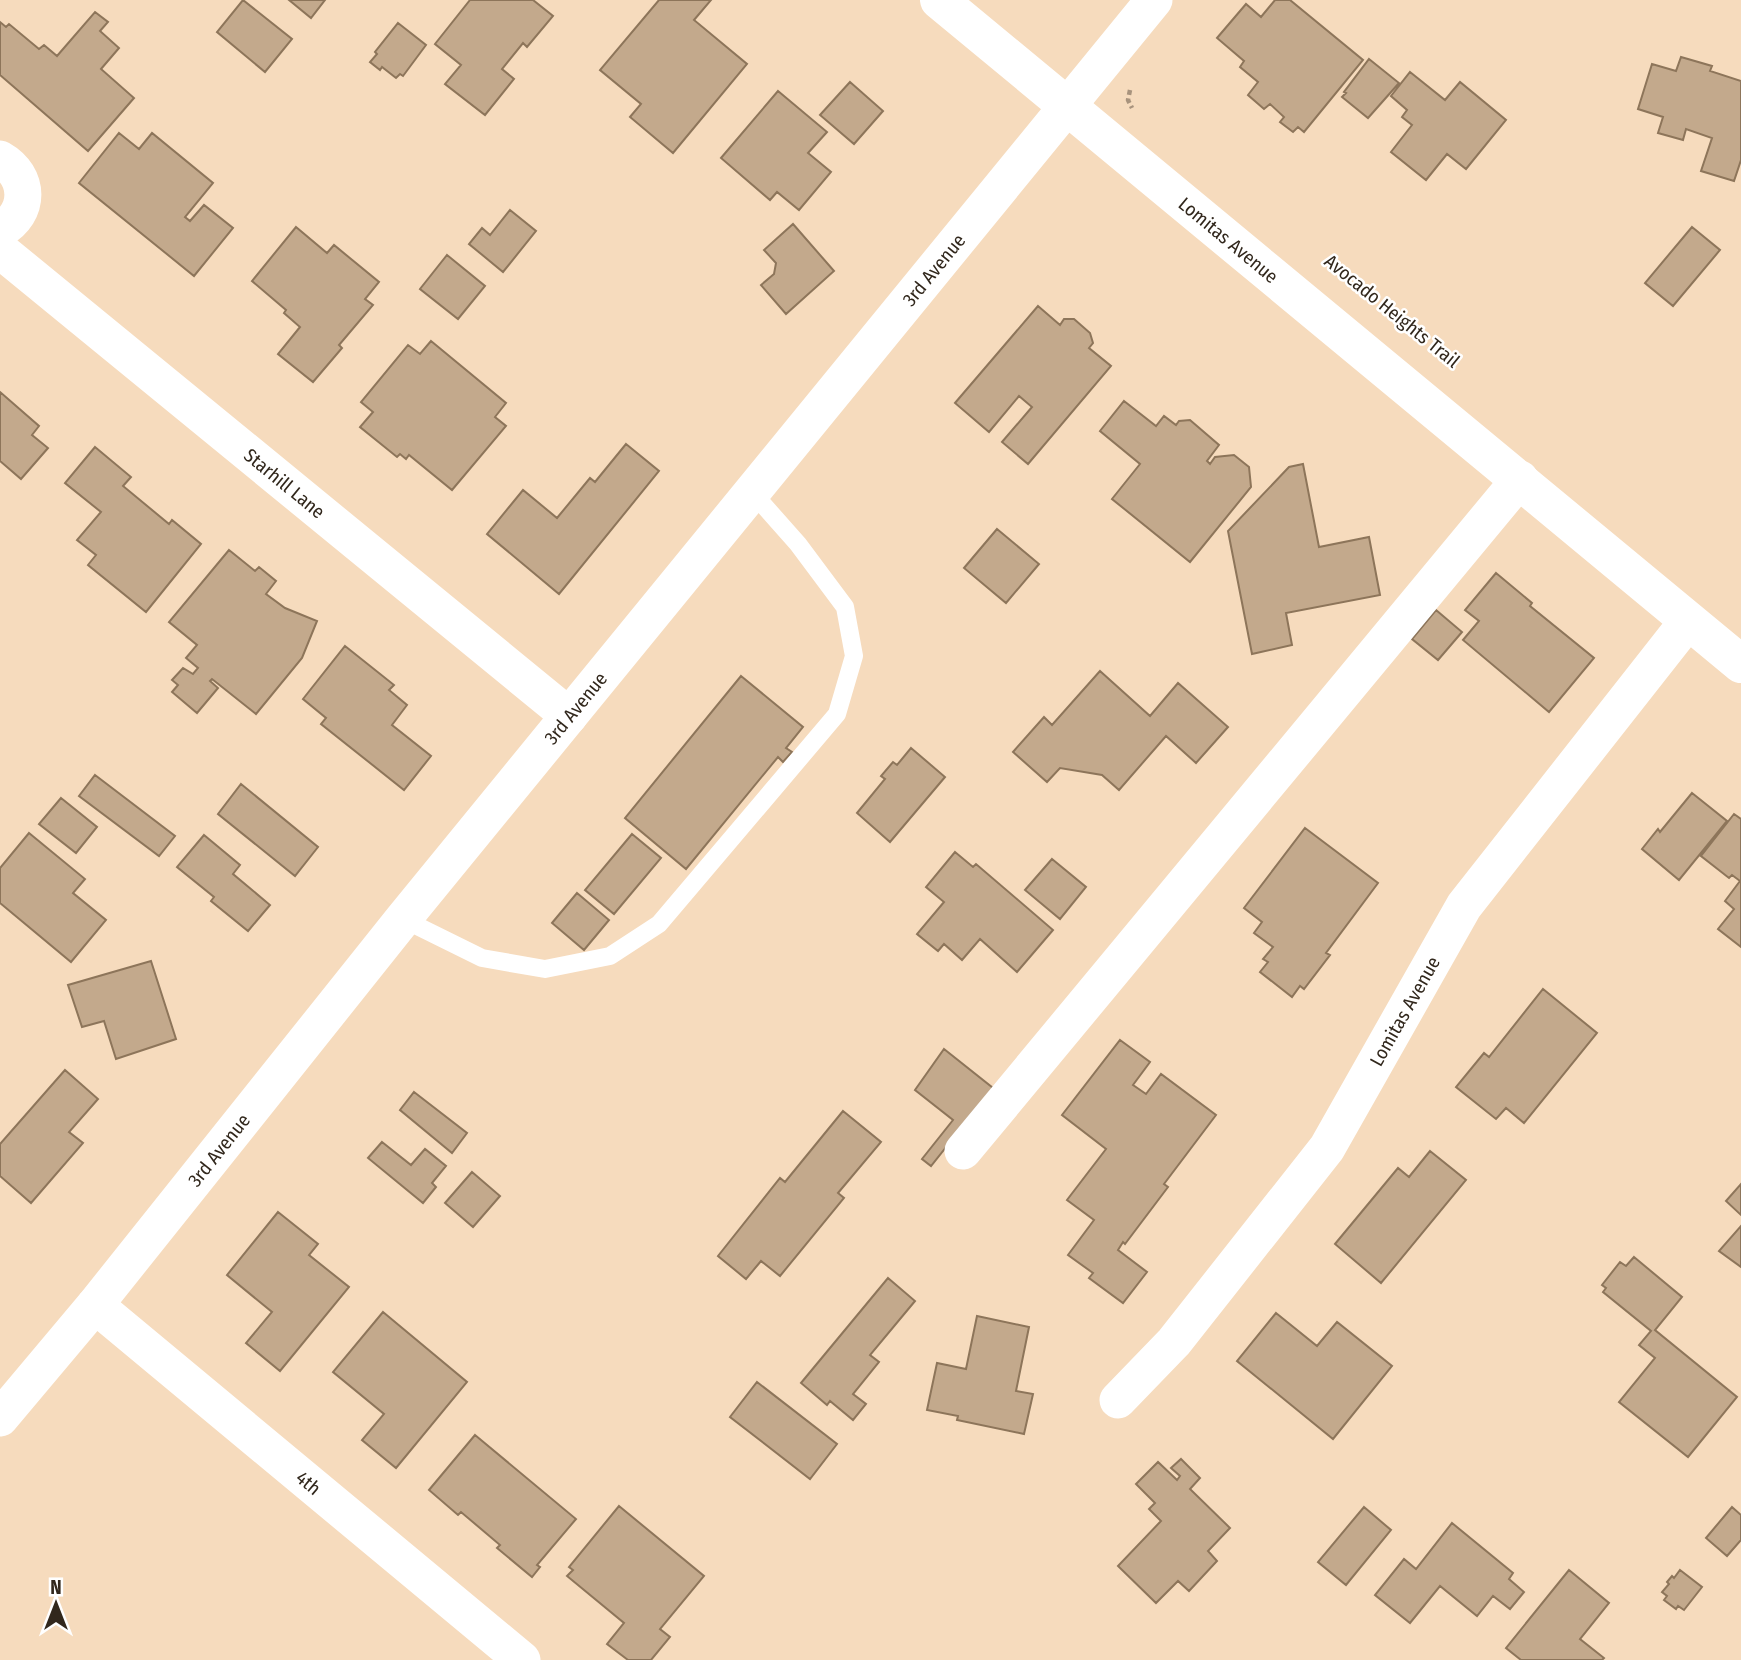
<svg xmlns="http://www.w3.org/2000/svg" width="1741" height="1660" viewBox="0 0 1741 1660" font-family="'Fira Sans Condensed',sans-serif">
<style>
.building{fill:#c3a98c;stroke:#8d755a;stroke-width:2}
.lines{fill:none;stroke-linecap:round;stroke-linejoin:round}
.path{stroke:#a8937d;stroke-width:4.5;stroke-dasharray:5 3.5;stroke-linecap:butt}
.lane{stroke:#fff;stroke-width:18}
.street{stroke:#fff;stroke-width:37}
.secondary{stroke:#fff;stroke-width:38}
.labels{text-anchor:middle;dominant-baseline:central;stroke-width:5;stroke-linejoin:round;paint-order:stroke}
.street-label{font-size:19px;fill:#31271c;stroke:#fff}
</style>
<rect width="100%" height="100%" fill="#f6dbbd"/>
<!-- building -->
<path class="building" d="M243,0L292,39L265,72L217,32Z
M289,0H325L311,18Z
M470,0H533L553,16L527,47L523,43L502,69L514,79L485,115L445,84L461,65L435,44Z
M659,0H711L694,20L747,64L673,153L630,117L641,104L600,70Z
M1275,0H1290L1363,60L1304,132L1298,127L1293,132L1280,122L1284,117L1270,104L1264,109L1248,95L1258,82L1240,67L1244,61L1217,38L1246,4L1261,17Z
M95,12L108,22L100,31L119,48L101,69L134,98L88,151L0,75V22L6,27L9,24L39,49L44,45L57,56Z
M398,23L426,45L403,76L400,74L396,78L382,67L380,70L370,62L377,54L375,52Z
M1681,57L1712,66L1710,71L1741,81V160L1734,181L1701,171L1712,138L1686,129L1683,140L1658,133L1663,117L1638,109L1652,64L1676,71Z
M1369,59L1399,83L1368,118L1342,97L1346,93L1344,92Z
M1410,72L1445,100L1460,82L1506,120L1466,169L1447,154L1426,180L1391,152L1412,125L1402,117L1407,110L1391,96Z
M850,82L883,111L854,144L820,115Z
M778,91L827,132L808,153L831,172L799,210L777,192L770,200L721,158Z
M119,133L139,149L152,133L213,183L185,217L190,221L204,205L233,228L194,276L79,183Z
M510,210L536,231L503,272L469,244L482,228L490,235Z
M793,224L834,271L786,314L761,285L774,274L776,263L764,250Z
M296,227L327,253L334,245L379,282L365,299L373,305L339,345L342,348L313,382L278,354L300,327L284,313L286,310L252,281Z
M1692,227L1720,250L1673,306L1645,283Z
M447,255L485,286L458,319L420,289Z
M1038,306L1060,325L1064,319H1074L1090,333L1093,343L1089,348L1111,366L1028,464L1002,442L1032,407L1019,396L989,432L955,403Z
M431,341L506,403L495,417L506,426L452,490L409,455L406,459L400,454L397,457L360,427L373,412L361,402L408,345L420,354Z
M0,392L39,426L32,435L48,448L21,479L0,461Z
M1124,401L1156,426L1164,416L1176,425L1179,421L1190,420L1219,445L1207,461L1210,464L1215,457L1234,455L1249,467L1251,487L1190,562L1112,499L1140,464L1100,431Z
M626,444L659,471L559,594L487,534L523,490L557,518L590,478L595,482Z
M95,447L131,477L123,486L169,524L172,520L201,544L146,612L88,565L96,555L77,540L101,512L65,483Z
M1303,464L1319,547L1369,537L1380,595L1286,613L1292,645L1252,654L1228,531L1289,467Z
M997,529L1039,564L1006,603L964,568Z
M229,550L255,571L259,567L276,581L266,594L285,608L317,621L302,658L256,714L212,679L210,681L218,688L197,713L172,692L178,685L172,680L183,668L193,674L198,668L186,658L197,645L169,622Z
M1496,573L1532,603L1530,606L1594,658L1549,712L1463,640L1479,621L1465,610Z
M1436,610L1462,632L1438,660L1412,639Z
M345,646L394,685L389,690L407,705L392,725L431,756L404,790L321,724L326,718L303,699Z
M1100,671L1150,716L1178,683L1228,727L1196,763L1166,736L1119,790L1102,775L1060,768L1047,782L1013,752L1044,717L1052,725Z
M741,676L803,727L786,748L792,752L783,762L778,757L686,869L625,818Z
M911,748L945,777L890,842L857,813L885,779L881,776L893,762L897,765Z
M95,775L175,836L159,856L79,796Z
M241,784L318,847L295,876L218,814Z
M1692,793L1727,821L1679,880L1642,849L1658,829L1660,832Z
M61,798L97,827L76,853L39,824Z
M1734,814L1741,819V947L1718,929L1734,909L1725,901L1740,881L1732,875L1729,878L1701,856Z
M1305,828L1378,883L1326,953L1330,955L1304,989L1300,986L1292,997L1260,972L1268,962L1263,959L1273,947L1254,933L1262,922L1244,908Z
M29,833L85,879L73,893L106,920L71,962L0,903V868Z
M632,834L661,858L614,914L585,890Z
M204,835L240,865L233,874L270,905L248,931L211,901L214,897L177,867Z
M955,852L973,867L976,864L1053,930L1017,972L980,939L962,960L944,944L938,951L917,934L944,902L926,887Z
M1052,859L1086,887L1060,919L1025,890Z
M577,893L609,920L584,950L552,923Z
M151,961L176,1039L116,1059L104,1021L82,1027L68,985Z
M1543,989L1597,1033L1524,1123L1506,1108L1496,1119L1456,1087L1484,1053L1489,1057Z
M1120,1040L1150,1062L1133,1085L1146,1094L1161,1074L1216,1115L1164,1184L1168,1187L1125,1244L1123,1242L1118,1250L1147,1272L1123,1303L1089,1278L1093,1273L1068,1255L1094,1220L1067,1200L1106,1149L1062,1115Z
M944,1049L993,1088L931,1166L922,1159L953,1120L915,1090Z
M65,1070L98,1099L69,1132L83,1143L31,1203L0,1176V1144Z
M414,1092L467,1133L452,1153L400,1110Z
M843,1111L881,1142L838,1193L844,1198L780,1276L761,1261L746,1279L718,1256L780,1178L785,1182Z
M382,1142L411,1165L425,1149L446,1166L432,1183L436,1187L423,1203L368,1158Z
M1430,1151L1466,1180L1381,1283L1335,1244L1398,1168L1409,1177Z
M472,1172L500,1196L473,1227L445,1203Z
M1741,1184V1215L1726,1201Z
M278,1212L318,1244L309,1255L349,1287L280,1371L246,1343L272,1312L227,1275Z
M1741,1226V1267L1719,1251Z
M1634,1257L1682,1297L1655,1330L1737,1397L1688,1457L1619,1402L1655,1358L1639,1345L1651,1331L1603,1292L1606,1288L1602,1285L1620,1262L1626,1266Z
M888,1278L915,1301L870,1355L879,1362L853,1394L866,1404L853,1420L830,1401L827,1405L801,1383Z
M383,1312L467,1382L396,1468L362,1440L384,1414L333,1372Z
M1276,1313L1317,1346L1337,1322L1392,1366L1333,1439L1237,1361Z
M977,1316L1029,1327L1016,1391L1033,1394L1024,1434L957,1420L958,1416L927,1410L937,1363L966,1369Z
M757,1382L837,1444L810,1479L730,1417Z
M475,1435L576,1519L537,1565L540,1567L532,1577L497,1548L500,1545L461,1512L458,1515L429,1490Z
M1181,1459L1200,1478L1190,1489L1230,1528L1208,1551L1217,1561L1189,1591L1178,1581L1156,1603L1118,1566L1161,1521L1149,1509L1155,1503L1136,1484L1158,1462L1177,1480L1180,1476L1171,1468Z
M619,1506L704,1576L660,1629L670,1637L651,1660H628L607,1644L624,1623L567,1576L573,1570L569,1567Z
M1364,1507L1391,1530L1346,1585L1318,1562Z
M1732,1507L1741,1515V1540L1727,1556L1706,1538Z
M1452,1523L1513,1573L1509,1579L1524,1592L1510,1609L1493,1596L1477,1616L1440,1586L1410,1623L1375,1595L1404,1559L1416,1569Z
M1569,1570L1609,1603L1580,1639L1604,1658L1602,1660H1521L1506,1648Z
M1680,1570L1702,1587L1684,1610L1678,1606L1676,1609L1664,1600L1667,1596L1662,1592L1669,1584L1667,1582L1672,1576L1674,1578Z"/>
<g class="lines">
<!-- path -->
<path class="path" d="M1130,90L1128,100L1132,108"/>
<!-- lane -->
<path class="lane" d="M403,919L482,958L545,969L610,956L659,924L837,714L854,656L845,607L798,544L752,492"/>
<!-- street -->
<g class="street">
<path d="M0,159C30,176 31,213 0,230"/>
<path id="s1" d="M0,250L569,716"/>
<path d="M963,1151L1520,479"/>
<path id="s2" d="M95,1305L522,1660"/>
<path id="s3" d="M1118,1400L1174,1342L1327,1148L1464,906L1688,621"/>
<path id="s4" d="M0,1418L95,1305L403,919L1154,0"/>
</g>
<!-- secondary -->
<path class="secondary" id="s5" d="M939,0L1741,664"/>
</g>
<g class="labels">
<!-- street labels -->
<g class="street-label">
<text stroke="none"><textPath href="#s5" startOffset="376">Lomitas Avenue</textPath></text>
<text stroke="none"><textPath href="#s4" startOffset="1480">3rd Avenue</textPath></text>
<text transform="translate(1392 311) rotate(39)">Avocado Heights Trail</text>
<text stroke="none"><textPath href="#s1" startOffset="368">Starhill Lane</textPath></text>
<text stroke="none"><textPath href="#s4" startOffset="914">3rd Avenue</textPath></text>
<text stroke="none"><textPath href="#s3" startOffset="485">Lomitas Avenue</textPath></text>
<text stroke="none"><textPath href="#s4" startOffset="346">3rd Avenue</textPath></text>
<text stroke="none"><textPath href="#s2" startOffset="278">4th</textPath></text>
</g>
</g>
<!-- north arrow -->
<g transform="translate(56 1604)" stroke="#ffffff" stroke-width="5" paint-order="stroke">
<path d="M0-5L12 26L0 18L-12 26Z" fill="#31271c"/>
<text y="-10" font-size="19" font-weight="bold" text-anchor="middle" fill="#31271c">N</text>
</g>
</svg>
